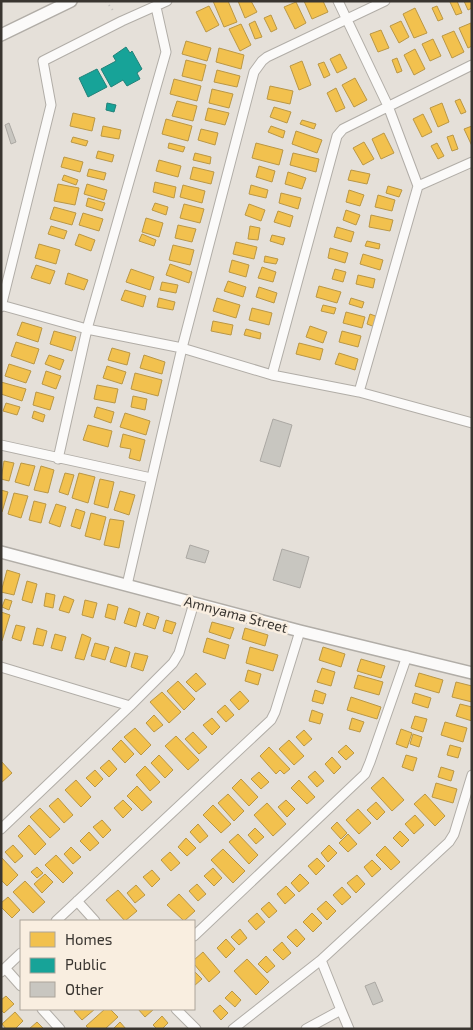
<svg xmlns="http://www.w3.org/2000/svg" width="473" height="1030" viewBox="0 0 473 1030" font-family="'Exo 2',sans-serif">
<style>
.homes{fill:#f2c14e;stroke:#ba9745}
.public{fill:#17a398;stroke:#218279}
.building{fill:#c8c6c0;stroke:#aba8a3}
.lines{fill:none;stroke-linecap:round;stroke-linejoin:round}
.minor-casing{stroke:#b1ada7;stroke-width:11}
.tertiary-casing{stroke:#b1ada7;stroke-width:14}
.path{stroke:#c3c1bf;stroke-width:2;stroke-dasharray:1 4;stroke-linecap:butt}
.minor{stroke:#fbfaf9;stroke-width:9}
.tertiary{stroke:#fbfaf9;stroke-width:11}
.labels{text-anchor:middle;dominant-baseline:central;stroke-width:5;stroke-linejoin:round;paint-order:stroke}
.street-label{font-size:14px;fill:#393530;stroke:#f9eee0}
</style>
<rect width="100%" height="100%" fill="#e5e0d9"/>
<!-- homes -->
<path class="homes" d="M213,1H228L237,22L224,27Z
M238,1H251L257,12L245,18Z
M304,1H323L328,12L312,19Z
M452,1H457L462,13L456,15L450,2Z
M464,1H472V8L468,10Z
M296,2L306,23L295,29L284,7Z
M209,6L219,25L206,32L196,12Z
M437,6L443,19L438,21L432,8Z
M415,8L427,33L414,38L403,14Z
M271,15L277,29L271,32L264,18Z
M255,21L262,37L255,39L249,24Z
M401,21L409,37L399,43L390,26Z
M471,23L472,46L468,48L459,28Z
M241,24L251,45L240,51L229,29Z
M381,30L389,48L378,52L370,34Z
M454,31L464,52L452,58L442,36Z
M433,39L441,56L430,61L422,44Z
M186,41L211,48L207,61L182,54Z
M219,48L244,55L241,69L216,62Z
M415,49L425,69L414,75L404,55Z
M340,54L347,68L337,73L330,59Z
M397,58L402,71L397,73L392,60Z
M186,60L206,65L202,81L182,76Z
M302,61L311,85L299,90L290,66Z
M324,62L330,75L324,78L318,64Z
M217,70L240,76L237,87L214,82Z
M355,78L367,100L354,107L342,85Z
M174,79L201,86L197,101L170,94Z
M270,86L293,91L290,104L267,99Z
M336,88L345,108L336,112L327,93Z
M212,89L233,94L229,108L209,103Z
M460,99L466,112L461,114L455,101Z
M177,101L197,106L193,121L172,116Z
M442,103L449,122L438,127L430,108Z
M274,107L291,112L287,123L270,117Z
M208,108L229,113L225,125L205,120Z
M73,113L95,118L92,131L70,126Z
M423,114L432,132L422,137L413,119Z
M166,119L192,126L188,141L162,134Z
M302,120L316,124L314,129L300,124Z
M103,126L121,130L119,139L101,136Z
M271,126L285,131L283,138L268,132Z
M472,126V146L464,129Z
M201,129L218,133L215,145L198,140Z
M296,131L322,140L317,153L292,144Z
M384,133L394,153L381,159L372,139Z
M453,135L458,149L452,151L447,137Z
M73,137L88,141L86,146L71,142Z
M364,142L374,159L363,165L353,148Z
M169,143L185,147L183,152L168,148Z
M256,143L283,150L279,165L252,158Z
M437,143L444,156L438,159L431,146Z
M98,151L114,155L112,162L96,158Z
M195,153L211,157L210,164L193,160Z
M293,153L319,159L316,172L290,165Z
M64,157L83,162L80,172L61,167Z
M159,160L181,166L178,177L156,171Z
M259,166L275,171L272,182L256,177Z
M193,167L214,172L211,184L190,179Z
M89,169L106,173L104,180L87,176Z
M351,170L370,174L367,184L348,180Z
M288,172L306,178L302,189L285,184Z
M64,175L78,180L76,185L62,180Z
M155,182L176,187L174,198L153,192Z
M58,184L79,188L75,205L54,201Z
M87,184L107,190L104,200L84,194Z
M183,185L205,191L202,203L180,197Z
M251,185L268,190L266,198L249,194Z
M388,186L402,190L399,197L386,193Z
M349,190L364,195L360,206L346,202Z
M281,193L301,198L298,209L279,203Z
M378,195L395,200L392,211L375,207Z
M88,198L105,203L102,211L86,206Z
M155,203L168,207L166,215L152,210Z
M184,204L204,209L200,223L180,218Z
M249,204L265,210L261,221L245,215Z
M54,207L76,213L72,225L50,219Z
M346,210L360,215L356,225L343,220Z
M278,211L293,216L290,227L274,222Z
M83,213L103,219L99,231L79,225Z
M371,215L393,220L390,231L369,227Z
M146,218L163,223L159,237L142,232Z
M178,225L196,229L192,242L175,238Z
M51,226L67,231L64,239L48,234Z
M250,226L260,228L258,240L248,239Z
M337,227L354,232L351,242L334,237Z
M79,234L95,240L91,251L75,245Z
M142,234L156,240L154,246L139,241Z
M272,235L285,238L283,245L270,241Z
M367,241L380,244L379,249L365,246Z
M236,242L257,247L254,259L233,254Z
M39,244L60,250L56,264L35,258Z
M173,245L194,250L190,265L169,260Z
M330,248L348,253L345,263L328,258Z
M363,254L383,260L380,270L360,264Z
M265,256L278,259L276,264L264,262Z
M232,260L249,265L246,277L229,272Z
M170,264L192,272L189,283L166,275Z
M36,265L55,271L50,284L31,278Z
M262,267L276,272L273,282L258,278Z
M131,269L154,277L150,290L126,282Z
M335,269L346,272L343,282L332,279Z
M68,273L88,280L84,290L65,284Z
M358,275L375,279L373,288L356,284Z
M228,281L246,287L243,297L224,291Z
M162,282L178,285L176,293L160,290Z
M319,286L341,292L337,303L316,297Z
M259,287L277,293L274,303L256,297Z
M125,290L146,296L143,307L121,300Z
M159,298L175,302L173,310L157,307Z
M217,298L240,305L236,318L213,311Z
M351,298L364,302L362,308L349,304Z
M323,305L336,308L334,314L321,311Z
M252,308L272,313L269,325L249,320Z
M346,312L365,317L362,328L343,323Z
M370,314L378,317L375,327L367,324Z
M213,321L233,325L231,335L211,331Z
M22,322L42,328L38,342L17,335Z
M310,326L327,332L323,343L306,337Z
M246,329L261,333L260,339L244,335Z
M54,331L76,337L72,351L50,344Z
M342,331L361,336L358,347L339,342Z
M16,342L39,349L34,364L11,356Z
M299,343L323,349L320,360L296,354Z
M112,348L130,353L127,365L108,360Z
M339,353L358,359L355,370L335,364Z
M49,355L64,360L60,370L45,364Z
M144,355L165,362L162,374L140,368Z
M9,364L31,371L26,383L5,376Z
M107,366L126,372L122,384L103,378Z
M46,371L61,376L56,389L42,384Z
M135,373L162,380L158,396L131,389Z
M1,382L26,389L22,401L1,394Z
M97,385L118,389L115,403L94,399Z
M36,392L54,397L50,410L33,405Z
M133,396L147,399L145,410L131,407Z
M6,403L20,407L17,415L3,411Z
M97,407L114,412L111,423L94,417Z
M34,411L45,415L43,422L32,418Z
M125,413L150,421L146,435L120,427Z
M88,425L112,431L108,447L83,440Z
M123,434L145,440L140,461L129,458L131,449L120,447Z
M4,461L14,463L9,481L1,479Z
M21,463L35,466L29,486L15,482Z
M41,466L54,470L48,493L34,490Z
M65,473L74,475L68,495L59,492Z
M79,473L95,477L88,503L72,498Z
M100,479L114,482L108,508L94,504Z
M1,490L8,492L2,512H1Z
M120,491L135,495L129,515L114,510Z
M14,493L28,496L21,518L8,514Z
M34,501L46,504L41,523L29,520Z
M56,504L66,507L60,527L49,523Z
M76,509L85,512L80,529L71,526Z
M91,513L106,517L100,540L85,536Z
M110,519L124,521L119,548L104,545Z
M7,570L20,574L14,595L1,592Z
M27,581L37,584L32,603L22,600Z
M46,593L55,595L53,608L44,606Z
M64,596L74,600L69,613L59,610Z
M5,599L12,601L9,610L2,607Z
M85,600L97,603L93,618L82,615Z
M108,604L118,607L115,620L105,617Z
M129,608L140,612L136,627L124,623Z
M1,612L10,615L2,641H1Z
M147,613L159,617L155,629L143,625Z
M166,620L176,623L172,634L163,631Z
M212,622L234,628L230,639L209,632Z
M16,625L25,627L21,641L12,638Z
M37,628L47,631L43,646L33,644Z
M245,628L268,635L265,646L242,639Z
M55,634L66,637L62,651L51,648Z
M82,634L91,638L84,660L75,658Z
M207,638L229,645L225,659L203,652Z
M95,643L109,647L105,660L91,656Z
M115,647L130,652L126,667L110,662Z
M250,647L278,655L273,671L246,663Z
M323,647L345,654L341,667L319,660Z
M135,653L148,656L143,671L131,667Z
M361,659L385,666L381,678L357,671Z
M322,668L335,672L331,686L317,682Z
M248,670L261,674L258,685L245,681Z
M196,673L206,684L196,692L186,682Z
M419,673L443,680L439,693L415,686Z
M358,675L383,682L379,695L354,688Z
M178,681L195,699L184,710L167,691Z
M456,682L472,686V702L452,697Z
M315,690L326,694L323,704L312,701Z
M240,691L249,701L239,710L230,700Z
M162,692L181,712L169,723L150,702Z
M415,693L431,698L428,708L412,703Z
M351,697L381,707L377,719L347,710Z
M460,704L472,707V721L456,716Z
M225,705L234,715L226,722L217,712Z
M312,710L323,714L320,724L309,721Z
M154,715L163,725L154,732L146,723Z
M415,716L427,719L423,732L411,728Z
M212,718L220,727L212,735L203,725Z
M352,718L364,722L360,732L349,729Z
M445,722L467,728L463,742L441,735Z
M135,728L151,745L141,755L124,737Z
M401,729L412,733L407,748L396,744Z
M304,730L312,739L304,746L296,737Z
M193,732L207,747L199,754L185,739Z
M413,734L422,737L419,747L410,744Z
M176,736L199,760L188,770L165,746Z
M121,740L134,754L125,763L112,749Z
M289,740L304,756L294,765L279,749Z
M346,745L354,753L346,760L338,752Z
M450,745L461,748L458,758L447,755Z
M269,747L290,769L284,774L280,770L276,774L260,756Z
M159,755L173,770L165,778L151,763Z
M406,755L417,758L413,771L402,767Z
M332,757L341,767L334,774L325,764Z
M109,760L117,769L109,777L100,768Z
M1,761L12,773L1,783Z
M145,766L160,782L150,791L136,775Z
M441,767L454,771L451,781L438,777Z
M95,770L103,779L95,787L86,778Z
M315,771L324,781L317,787L308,777Z
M259,772L269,782L261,789L251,779Z
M383,777L404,800L392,811L371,788Z
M241,779L258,797L249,806L232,788Z
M76,780L91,797L81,807L65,790Z
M299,780L315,797L307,804L291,788Z
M436,783L457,789L453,803L432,797Z
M137,786L152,802L142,811L127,796Z
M228,794L244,811L234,821L218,803Z
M425,794L445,816L435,826L414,804Z
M58,798L73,815L64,823L49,806Z
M123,800L132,809L123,818L114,808Z
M286,800L295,809L287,817L278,807Z
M376,802L385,812L377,820L367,810Z
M267,803L286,824L273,836L254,815Z
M213,805L231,824L221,833L203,815Z
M40,808L60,829L50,838L30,817Z
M358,809L371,823L359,834L346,820Z
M415,815L424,825L414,834L405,824Z
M102,820L111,830L103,838L93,827Z
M337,822L347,833L341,839L331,828Z
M198,824L208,836L200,843L190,832Z
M29,825L46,844L35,855L18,836Z
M255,828L264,837L256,844L248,835Z
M400,831L409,840L402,847L393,838Z
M89,832L99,843L90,851L80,841Z
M238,834L258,855L249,864L229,842Z
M348,834L357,844L348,852L339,843Z
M186,838L196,848L187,856L178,847Z
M13,845L23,856L15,863L5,852Z
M329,845L337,853L328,862L321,853Z
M385,846L400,862L391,870L376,855Z
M71,847L81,857L73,864L64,854Z
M223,849L245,871L233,883L211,860Z
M170,852L180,863L171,871L161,860Z
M56,855L73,873L63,883L45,865Z
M1,857L18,875L7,886L1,880Z
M317,858L325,866L316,875L308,866Z
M372,860L381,869L372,877L364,867Z
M37,867L43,873L37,878L31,872Z
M213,868L222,878L214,886L204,876Z
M152,870L160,879L152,887L143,877Z
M45,874L53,882L42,893L34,884Z
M300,874L309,883L299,892L291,883Z
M357,875L365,884L356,893L347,883Z
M25,881L45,902L33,913L13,892Z
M197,884L206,894L198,901L189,891Z
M136,885L145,895L135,903L127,893Z
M286,886L295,895L285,904L277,894Z
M342,887L351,897L342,905L333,895Z
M118,890L137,911L125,921L106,900Z
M179,894L195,911L184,921L167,905Z
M8,897L20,910L12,918L1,907V903Z
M326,901L336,911L327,920L317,909Z
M269,902L277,911L269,918L261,909Z
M257,913L265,922L256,930L248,921Z
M312,913L322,923L313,932L303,922Z
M240,929L247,938L239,945L231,937Z
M296,929L305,939L297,947L287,937Z
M226,939L235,949L226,958L217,948Z
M282,942L291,953L283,960L273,950Z
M203,952L220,972L209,982L194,964V960Z
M266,956L275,966L267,973L258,964Z
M247,959L269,982L256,995L234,971Z
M194,971L202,979L194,986Z
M232,991L241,1000L235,1007L225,998Z
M6,996L14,1004L4,1013L1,1010V1000Z
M220,1005L228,1013L221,1020L213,1011Z
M77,1009H95L82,1020L74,1011Z
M105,1009H110L118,1017L105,1029H89L86,1026Z
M138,1009H154L145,1017Z
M15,1012L23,1021L15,1029H6L2,1024Z
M162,1016L168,1023L162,1029H157L153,1025Z
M37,1022L44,1029H29Z
M120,1022L126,1029H113Z"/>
<!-- public -->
<path class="public" d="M126,47L130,53L132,51L142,69L137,73L140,79L127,86L123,80L111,87L101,69L116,61L113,56Z
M97,69L107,87L88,97L79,78Z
M107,103L116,105L114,112L106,110Z"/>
<!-- building -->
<path class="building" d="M9,123L16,142L11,144L5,125Z
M273,419L292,425L280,467L260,461Z
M190,545L209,551L205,563L186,558Z
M282,549L309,557L300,588L273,580Z
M375,982L383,1001L373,1005L365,986Z"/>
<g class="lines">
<defs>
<path id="minor" d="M338,1L388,106L418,186
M1,305L87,329L182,348L272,375L359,392L472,423
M1,307L51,105L43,61L122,21L167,1
M272,375L337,136L343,129L472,65
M359,392L418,186L472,162
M1,445L151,478
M58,459L87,329L166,52L156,7
M127,585L182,348L254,72L262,61L267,57L385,1
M1,667L130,706
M1,829L130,706L173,663L179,653L194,603
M77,901L95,921
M56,921L271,720L275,712L300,631
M194,936L365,774L370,762L407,656
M5,968L21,986
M1,972L21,953
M42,1009L60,1029
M176,1009L196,1029
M341,1010L349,1029
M233,1029L321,960
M306,1029L341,1010L321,960L449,842L454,834L472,775"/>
<path id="tertiary" d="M1,35L71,1
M1,552L300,631L472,673"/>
</defs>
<!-- minor casing -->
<use href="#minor" class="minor-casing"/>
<!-- tertiary casing -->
<use href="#tertiary" class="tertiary-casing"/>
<!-- path -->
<path class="path" d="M106,1L115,13"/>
<!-- minor -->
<use href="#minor" class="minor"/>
<!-- tertiary -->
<use href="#tertiary" class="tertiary"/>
</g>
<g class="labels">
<!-- street labels -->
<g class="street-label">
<text transform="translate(236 614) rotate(15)">Amnyama Street</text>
</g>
</g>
<!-- border -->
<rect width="473" height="1030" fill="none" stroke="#393530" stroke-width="5"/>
<!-- legend -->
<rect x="20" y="920" width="175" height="90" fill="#f9eee0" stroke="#aca49a"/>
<rect x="30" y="932" width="25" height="15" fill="#f2c14e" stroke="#aca49a"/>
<text x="65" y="945" font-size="15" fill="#393530">Homes</text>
<rect x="30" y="958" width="25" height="15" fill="#17a398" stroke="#aca49a"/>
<text x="65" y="970" font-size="15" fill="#393530">Public</text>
<rect x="30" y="982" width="25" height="15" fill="#c8c6c0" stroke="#aca49a"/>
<text x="65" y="995" font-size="15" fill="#393530">Other</text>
</svg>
